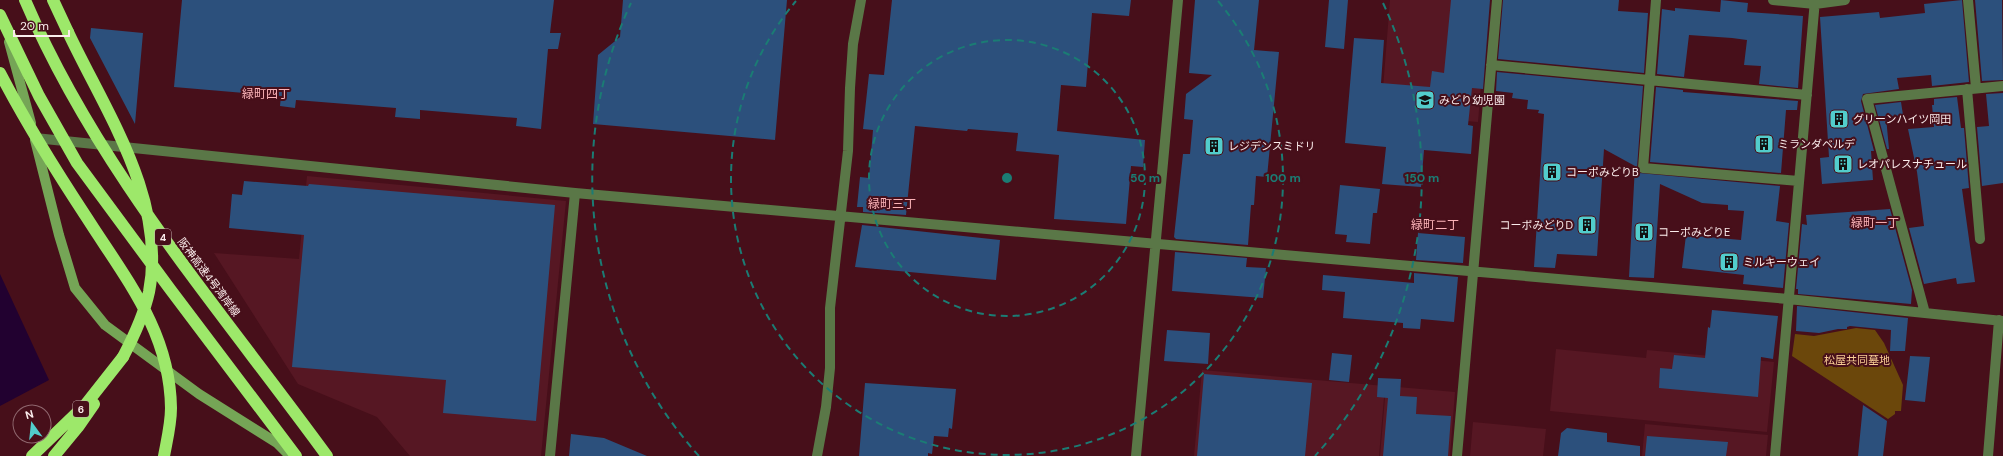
<svg xmlns="http://www.w3.org/2000/svg" width="2003" height="456" viewBox="0 0 2003 456" font-family="'DM Sans','Noto Sans JP',sans-serif">
<style>
.built{fill:#561723}
.green{fill:#6b470b}
.water{fill:#220130}
.building{fill:#2c507c}
.lines{fill:none;stroke-linecap:round;stroke-linejoin:round}
.street{stroke:#5a7747;stroke-width:10}
.secondary{stroke:#75a556;stroke-width:10}
.highway{stroke:#9de86a;stroke-width:12}
.highway-bridge{stroke:#9de86a;stroke-width:12}
.ring{fill:none;stroke:#1b7c74;stroke-width:2;stroke-dasharray:7 5}
.labels{text-anchor:middle;dominant-baseline:central;stroke-width:4;stroke-linejoin:round;paint-order:stroke}
.shield{fill:#470f1a;stroke:#c5aaad;stroke-width:1}
.shield-label{font-size:10px;font-weight:bold;fill:#fbecec}
.poi-label{font-size:11px;fill:#fbecec;stroke:#470f1a;text-anchor:start}
.street-label{font-size:11px;fill:#fbecec;stroke:#470f1a}
.park-label{font-size:11px;fill:#f9ce95;stroke:#470f1a}
.neighbourhood-label{font-size:12px;fill:#fbb3b8;stroke:#470f1a}
.centre{fill:#1b7c74;stroke:#470f1a;stroke-width:2}
.ring-label{font-size:12px;text-anchor:middle;font-weight:bold;fill:#1b7c74;stroke:#470f1a;stroke-width:4;stroke-linejoin:round;paint-order:stroke}
</style>
<rect width="100%" height="100%" fill="#470f1a"/>
<!-- built -->
<path class="built" d="M1390,0H1488L1478,122L1381,114Z
M307,176L566,201L541,456H410L377,417L298,384L214,253L299,259Z
M1556,349L1646,358L1647,350L1774,362L1767,432L1550,411Z
M1202,370L1385,386L1379,456H1194Z
M1386,386L1455,392L1450,456H1380Z
M1473,422L1546,429L1543,456H1470Z
M1645,424L1768,435L1766,456H1642Z"/>
<!-- green -->
<path class="green" d="M1856,328L1875,330L1884,343L1903,385L1901,411H1895V414L1888,419L1792,356L1795,334L1814,336Z"/>
<!-- water -->
<path class="water" d="M0,274L49,380L0,406Z"/>
<!-- building -->
<path class="building" d="M182,0H554L550,33H561L558,49H548L541,129L516,126L517,118L420,110V119L395,117L396,108L296,100L295,108L280,106L281,96L174,87Z
M623,0H787L775,140L593,124L598,55L620,37Z
M892,0H1131L1129,16L1092,13L1086,87L1061,85L1057,131L1145,140L1143,167L1131,166L1126,224L1054,219L1059,155L1016,151L1018,133L968,129L967,131L915,126L906,215L863,212V207H857L860,177L869,178L873,130L863,129L869,74L884,75Z
M1195,0H1259L1254,50L1279,52L1267,177L1256,176L1254,205H1251L1248,245L1176,239L1174,237L1183,154H1190L1193,120L1184,119L1186,94L1212,75L1189,73Z
M1329,0H1348L1344,49L1325,47Z
M1451,0H1490L1483,89L1472,88L1468,125L1473,126L1471,154L1424,150L1421,187L1382,184L1386,147L1345,143L1354,38L1384,40L1381,83L1430,87L1432,71L1444,73Z
M1503,0H1619L1618,11L1648,13L1644,73L1498,59Z
M1721,0L1748,3L1747,12L1803,16L1798,88L1759,84L1761,66L1744,65L1747,40L1732,38L1689,35L1684,77L1657,74L1662,9L1675,11V8L1720,12Z
M1962,0L1969,82L1932,86L1931,75L1897,78L1899,89L1863,94L1861,101L1874,151H1871L1873,180L1822,184L1820,158L1829,157L1820,17L1879,12L1880,18L1925,13L1924,4Z
M1975,0H2002L2003,80L1982,81Z
M91,28L143,33L135,124L90,38Z
M1497,72L1643,86L1637,168L1639,173L1780,186L1776,221L1789,223L1783,288L1743,284L1744,275L1682,268L1686,235L1741,240L1744,211L1728,210V205L1702,203L1660,184L1654,278L1629,277L1635,166L1604,149L1597,256L1557,254L1555,268L1534,267L1544,114L1538,113L1539,110L1527,109L1528,100L1512,98L1513,93L1496,91Z
M1656,87L1683,90V92L1798,101L1797,110H1786L1781,173L1650,162Z
M2003,93V183L1982,186L1977,127L1989,126L1986,94Z
M1957,97L1961,128H1964L1969,188L1962,189L1975,282L1957,284L1956,278L1924,284L1909,228L1924,226L1917,172L1908,129L1934,127L1932,105H1934V99Z
M1901,102L1903,115L1886,117L1889,149H1887L1875,105Z
M244,181L308,186L309,184L555,205L536,421L443,413L446,380L292,367L304,235L229,228L232,194L242,195Z
M1340,185L1380,189L1377,213H1373L1370,244L1346,242L1347,235L1335,234Z
M1890,209L1912,290L1911,304L1798,294V289H1796L1802,224L1807,225L1806,215Z
M862,225L1000,240L996,280L855,267Z
M1418,233L1465,237L1463,263L1416,260Z
M1175,252L1247,258L1246,267L1266,268L1263,298L1172,291Z
M1414,273L1458,277L1454,322L1421,319L1420,329L1403,328V323L1343,318L1345,292L1322,290L1323,275L1414,283Z
M1797,306L1908,318L1905,351H1890L1891,330L1850,326L1847,327V329H1838L1819,333L1796,331Z
M1712,310L1778,316L1773,359L1761,357L1758,397L1659,388L1660,368L1672,369L1674,355L1705,358L1708,327L1710,328Z
M1167,330L1210,333L1208,364L1164,361Z
M1332,353L1352,355L1349,382L1329,380Z
M1910,356L1930,357L1925,402L1905,400Z
M1204,374L1312,383L1305,456H1197Z
M1378,378L1401,379L1400,396L1417,397L1416,414L1451,416L1448,456H1383L1388,398L1377,397Z
M865,383L956,389L952,429L949,428L948,437L934,436L932,454L928,453V456H859Z
M1863,405L1887,421L1883,456H1858Z
M1567,428L1607,433V442L1640,446V456H1558L1561,433Z
M571,434L604,438L647,456H569Z
M1647,436L1728,442L1726,456H1645Z"/>
<g class="lines">
<!-- street -->
<path class="street" d="M1656,0L1643,168L1799,181
M1773,0L1815,4L1845,0
M1968,0L1976,88
M1491,65L1807,95
M1967,89L1980,239
M35,138L575,193L1788,299L2003,321
M1925,313L1867,99L2003,86
M550,456L575,193
M817,456L826,407L830,368V308L848,151L850,88L853,44L861,0
M1136,456L1178,0
M1457,456L1497,0
M1775,456L1815,0
M1988,456L1999,320"/>
<!-- secondary -->
<path class="secondary" d="M9,42L31,123
M35,140L59,235L75,288L105,325L199,394L277,443L290,456"/>
<!-- highway -->
<path class="highway" d="M53,0L68,32
M32,456L86,404L123,357
M54,456L78,427L94,404"/>
<!-- highway-bridge -->
<path class="highway-bridge" d="M25,0C97,169 220,309 327,456
M0,15L39,96L77,163L170,289L296,456
M68,32C105,111 167,199 149,292C144,315 134,336 123,357
M0,73C26,123 56,171 87,218C126,279 170,332 171,408C171,424 167,440 164,456"/>
</g>
<!-- distance rings -->
<g class="ring">
<circle cx="1007" cy="178" r="138"/>
<path d="M1218 1A276 276 0 1 1 796 1"/>
<path d="M699 456A415 415 0 0 1 631 3M1383 3A415 415 0 0 1 1315 456"/>
</g>
<!-- icons -->
<defs>
<symbol id="school-square" viewBox="-11 -11 22 22"><rect x="-9" y="-9" width="18" height="18" rx="4" fill="#52cdcc" stroke="#470f1a"/><path d="M0-5L7-2L0 1L-7-2ZM-4 1L0 2.5L4 1V4Q0 6-4 4Z" fill="#111"/></symbol>
<symbol id="building-square" viewBox="-11 -11 22 22"><rect x="-9" y="-9" width="18" height="18" rx="4" fill="#52cdcc" stroke="#470f1a"/><path d="M-4-6H4V6H1V3H-1V6H-4ZM-2.5-4.3h1.7v1.8h-1.7ZM.8-4.3h1.7v1.8H.8ZM-2.5-1h1.7V.8h-1.7ZM.8-1h1.7V.8H.8Z" fill="#111"/></symbol>
</defs>
<g fill-rule="evenodd">
<use href="#school-square" x="1414" y="89" width="22" height="22"/>
<use href="#building-square" x="1828" y="108" width="22" height="22"/>
<use href="#building-square" x="1753" y="133" width="22" height="22"/>
<use href="#building-square" x="1203" y="135" width="22" height="22"/>
<use href="#building-square" x="1832" y="153" width="22" height="22"/>
<use href="#building-square" x="1541" y="161" width="22" height="22"/>
<use href="#building-square" x="1576" y="214" width="22" height="22"/>
<use href="#building-square" x="1633" y="221" width="22" height="22"/>
<use href="#building-square" x="1718" y="251" width="22" height="22"/>
</g>
<g class="labels">
<!-- shield labels -->
<g class="shield">
<rect x="155" y="229" width="16" height="16" rx="3"/>
<rect x="73" y="401" width="16" height="16" rx="3"/>
</g>
<g class="shield-label">
<text x="163" y="237">4</text>
<text x="81" y="409">6</text>
</g>
<!-- poi labels -->
<g class="poi-label">
<text x="1439" y="100">みどり幼児園</text>
<text x="1853" y="119">グリーンハイツ岡田</text>
<text x="1778" y="144">ミランダベルデ</text>
<text x="1228" y="146">レジデンスミドリ</text>
<text x="1857" y="164">レオパレスナチュール</text>
<text x="1566" y="172">コーポみどりB</text>
<text x="1573" y="225" text-anchor="end">コーポみどりD</text>
<text x="1658" y="232">コーポみどりE</text>
<text x="1743" y="262">ミルキーウェイ</text>
</g>
<!-- street labels -->
<g class="street-label">
<text transform="translate(209 277) rotate(53)">阪神高速4号湾岸線</text>
</g>
<!-- park labels -->
<g class="park-label">
<text x="1857" y="360">松屋共同墓地</text>
</g>
<!-- neighbourhood labels -->
<g class="neighbourhood-label">
<text x="266" y="94">緑町四丁</text>
<text x="892" y="204">緑町三丁</text>
<text x="1875" y="223">緑町一丁</text>
<text x="1435" y="225">緑町二丁</text>
</g>
</g>
<circle cx="1007" cy="178" r="6" class="centre"/>
<g class="ring-label">
<text x="1145" y="182">50 m</text>
<text x="1283" y="182">100 m</text>
<text x="1422" y="182">150 m</text>
</g>
<!-- north arrow -->
<g transform="translate(32 424) rotate(345)"><circle r="19" fill="#470f1a" stroke="#8f676e"/>
<path d="M0-3L7 15L0 10L-7 15Z" fill="#52cdcc"/>
<text y="-6" font-size="11" font-weight="bold" text-anchor="middle" fill="#fbecec">N</text>
</g>
<!-- scale -->
<path d="M14 30v6h55v-6" fill="none" stroke="#fbecec" stroke-width="2"/>
<text x="20" y="30" font-size="12" fill="#fbecec" stroke="#470f1a" stroke-width="3" paint-order="stroke">20 m</text>
</svg>
